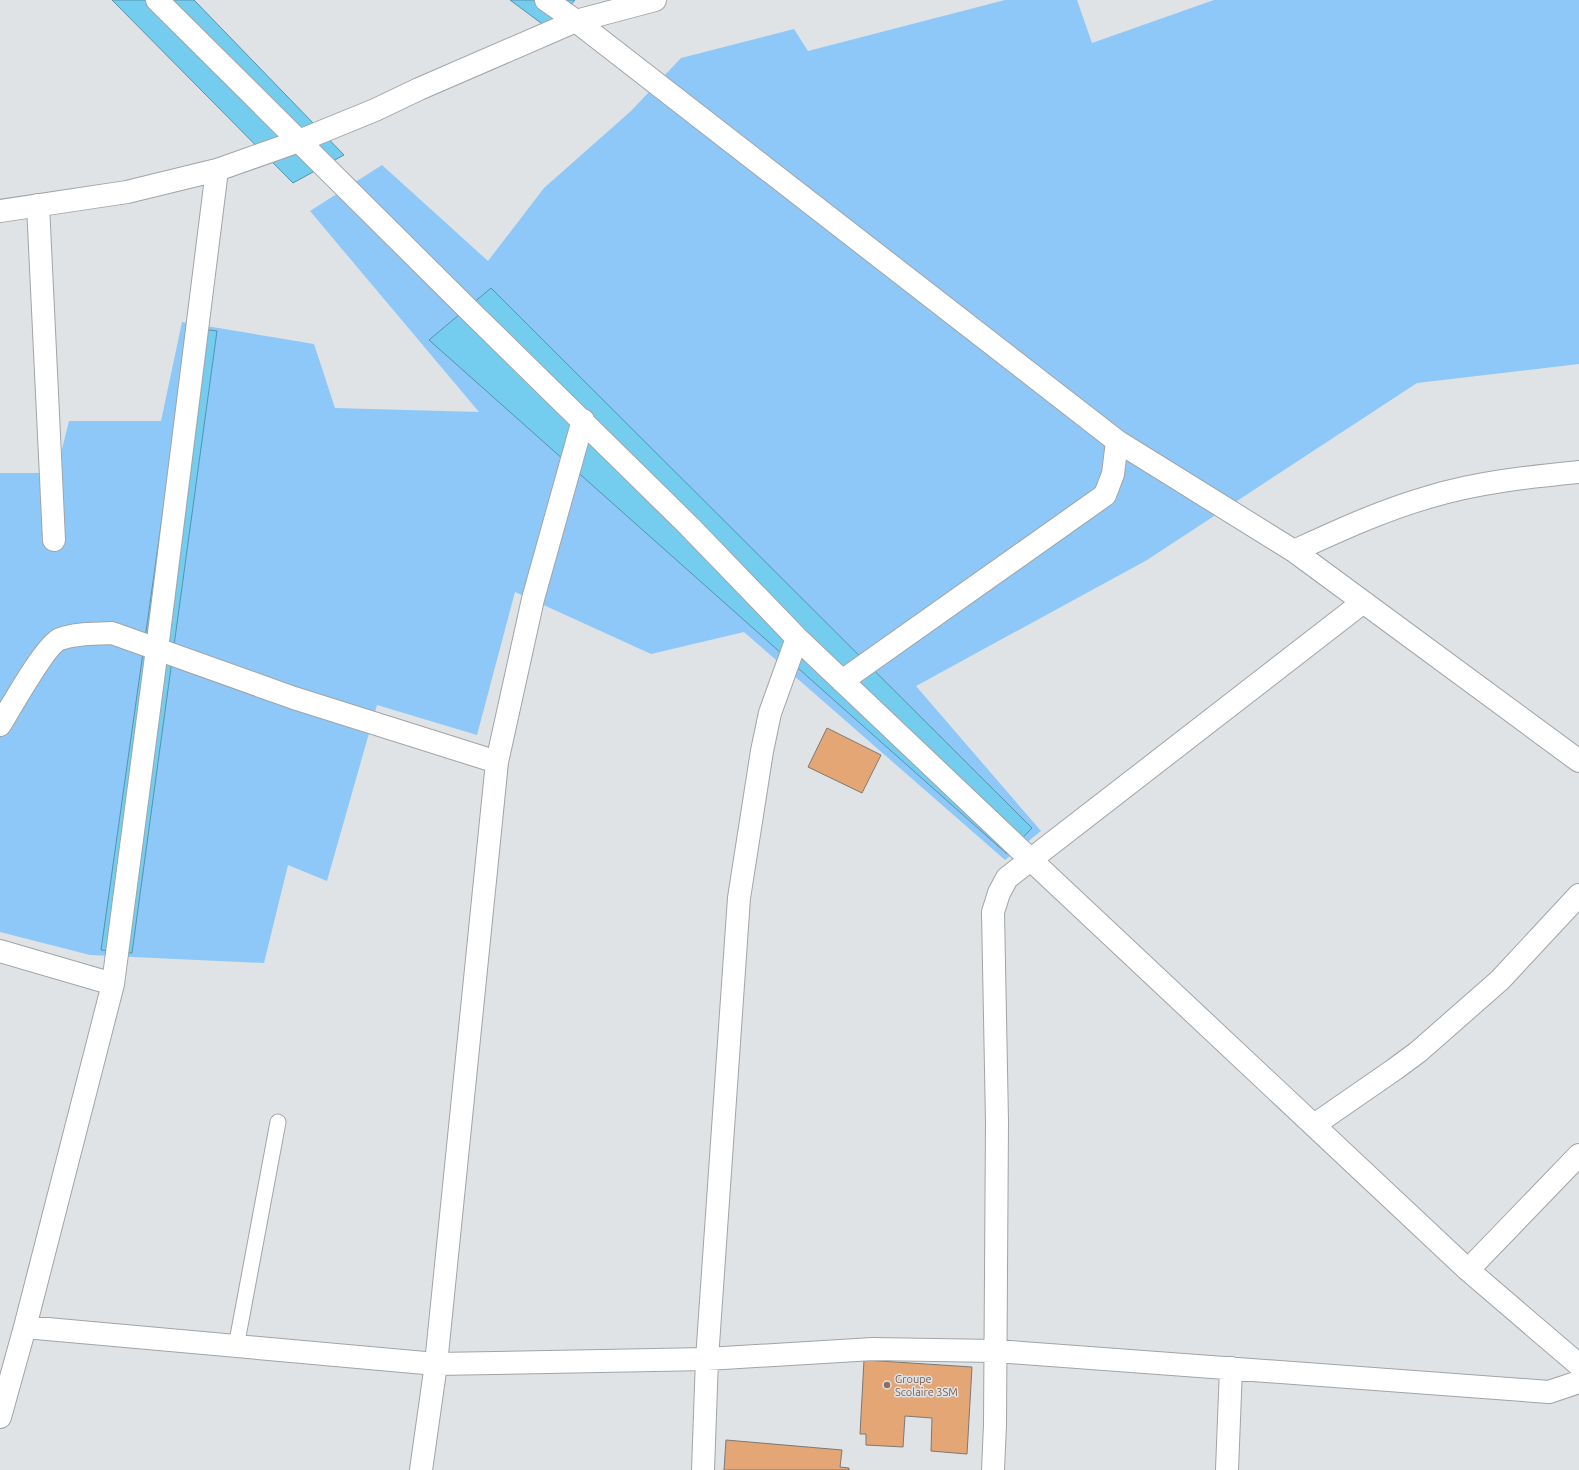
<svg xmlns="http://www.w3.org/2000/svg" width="1579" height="1470" viewBox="0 0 1579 1470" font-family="Ubuntu,sans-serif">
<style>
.green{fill:#8dc8f9}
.water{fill:#74ccef;stroke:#5593ac}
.building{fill:#e4a675;stroke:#7c7875}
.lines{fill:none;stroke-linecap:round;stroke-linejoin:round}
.service-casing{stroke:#a1a4a7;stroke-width:17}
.minor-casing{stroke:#a1a4a7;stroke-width:24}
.service{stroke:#fff;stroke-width:15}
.minor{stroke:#fff;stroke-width:22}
.education-dot{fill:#8d6e63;stroke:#dfe3e6;stroke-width:1.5}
.labels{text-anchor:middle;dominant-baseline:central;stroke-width:3;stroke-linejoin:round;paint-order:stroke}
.education-label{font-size:11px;fill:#785e54;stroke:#dfe3e6;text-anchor:start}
</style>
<rect width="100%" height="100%" fill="#dfe3e6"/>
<!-- green -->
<path class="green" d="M1005,0H1077L1092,43L1214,0H1579V364L1417,383L1147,560L916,686L1041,831L1005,860L744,632L651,654L515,592L477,735L377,705L327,881L288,865L264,963L90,955L0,932V473H56L69,421H161L182,322L314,344L335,408L479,412L310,211L382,165L488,261L544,188L631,111L681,58L794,29L808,51Z"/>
<!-- water -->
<path class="water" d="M112,0H194L344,155L293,183Z
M510,0H575L549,29Z
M491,288L1032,828L1007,854L429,340Z
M189,327L217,331L132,953L101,950Z"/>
<!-- building -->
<path class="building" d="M827,728L881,755L862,793L808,767Z
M864,1360L972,1367L967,1454L931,1451L932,1418L905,1416L903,1447L866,1445V1434H860Z
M726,1440L842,1450L840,1467L849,1468V1470H724Z"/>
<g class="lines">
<defs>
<path id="service" d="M236,1347L278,1122"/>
<path id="minor" d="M157,0L467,308L689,526L797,638L1030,859L1468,1270L1579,1365
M546,0L576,21L1117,441L1294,551L1579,761
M38,205L54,540
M0,211L127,192L217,170L299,141L375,110L419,89L576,21L655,0
M1294,551C1338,531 1383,510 1429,497C1478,482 1529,477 1579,472
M842,681L1105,495L1113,474L1117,441
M0,725C10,709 46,644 60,639C76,633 95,634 112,633L294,698L497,762
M0,951L113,984
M1314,1125L1395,1069L1418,1052L1500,980L1579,895
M1468,1270L1579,1155
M25,1327L436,1364L707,1359L873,1349L996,1351L1549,1392L1579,1382
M0,1417L25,1327L113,984L157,649L217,170
M421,1470L436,1364L497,762L533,599L583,420
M703,1470L707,1359L739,898L762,751L770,713L797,638
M993,1470L995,1425L997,1122L993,912L999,893L1007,878L1362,603
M1227,1470L1231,1368"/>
</defs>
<!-- service casing -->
<use href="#service" class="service-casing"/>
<!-- minor casing -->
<use href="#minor" class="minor-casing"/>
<!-- service -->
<use href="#service" class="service"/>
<!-- minor -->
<use href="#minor" class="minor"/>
</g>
<!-- markers -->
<circle class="education-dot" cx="887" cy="1385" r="4"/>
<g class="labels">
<!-- education labels -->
<g class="education-label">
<text x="895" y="1379">Groupe<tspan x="895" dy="13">Scolaire 3SM</tspan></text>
</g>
</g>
</svg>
